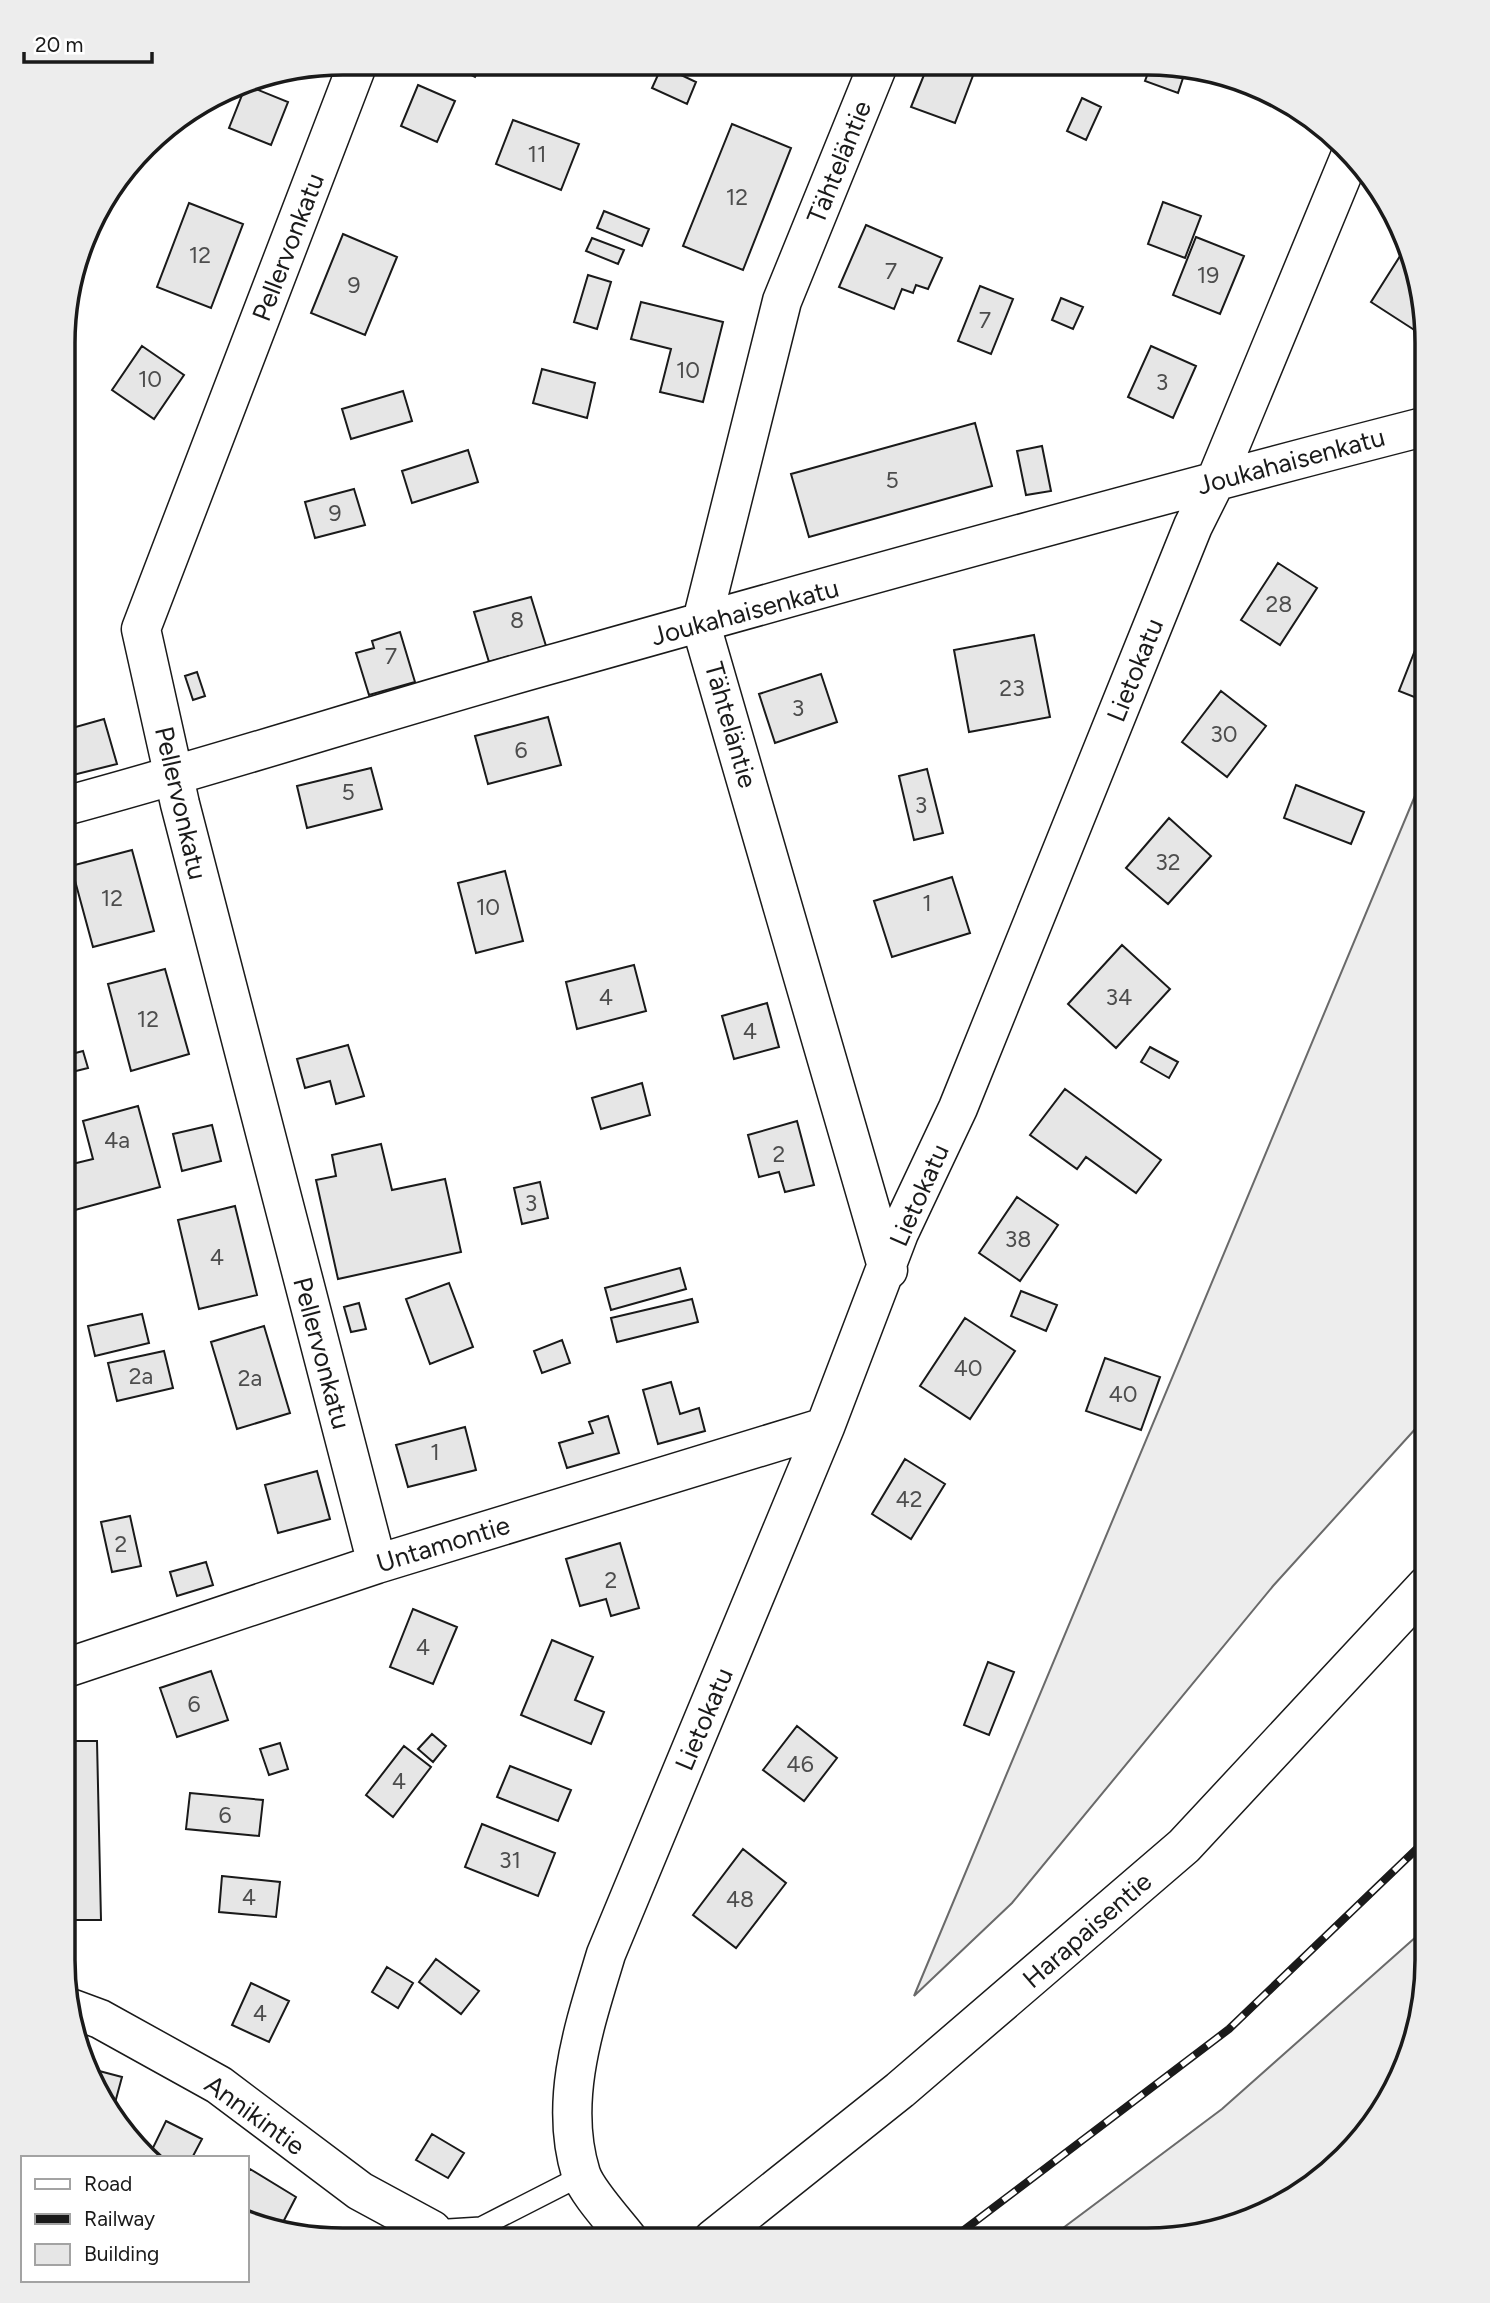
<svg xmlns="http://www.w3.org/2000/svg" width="1490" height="2303" viewBox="0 0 1490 2303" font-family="Figtree,sans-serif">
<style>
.built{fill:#ededed;stroke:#6a6a6a;stroke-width:2}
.building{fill:#e6e6e6;stroke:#1a1a1a;stroke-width:2}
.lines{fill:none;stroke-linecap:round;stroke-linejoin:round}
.lane-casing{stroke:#1a1a1a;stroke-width:22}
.street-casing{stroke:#1a1a1a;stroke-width:41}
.secondary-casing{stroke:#1a1a1a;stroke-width:41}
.lane{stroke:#fff;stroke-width:19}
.street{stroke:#fff;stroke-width:38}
.secondary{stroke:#fff;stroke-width:38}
.rail-casing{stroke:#1a1a1a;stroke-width:8}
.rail{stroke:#fff;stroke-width:5;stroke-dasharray:16;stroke-linecap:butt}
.labels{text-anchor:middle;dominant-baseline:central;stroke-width:5;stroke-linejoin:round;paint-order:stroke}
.number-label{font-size:23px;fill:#4d4d4d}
.street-label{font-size:26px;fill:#1a1a1a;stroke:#fff}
.rim{fill:none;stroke:#1a1a1a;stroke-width:3.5}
</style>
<rect width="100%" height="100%" fill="#fff"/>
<!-- built -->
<path class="built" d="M1427,767V1416L1273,1586L1012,1903L914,1996Z
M1426,1928V1979L1406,2067L1369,2130L1318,2182L1254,2219L1147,2240H1047L1222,2109Z"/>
<!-- building -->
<path class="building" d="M448,63H482L475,77Z
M928,65H977L955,123L911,107Z
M1151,65L1187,66L1178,93L1145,81Z
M662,66L696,82L687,104L652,88Z
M246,85L288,102L271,145L229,128Z
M418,85L455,101L437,142L401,126Z
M1082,98L1101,107L1086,140L1067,131Z
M513,120L579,144L561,190L496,164Z
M732,124L791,148L743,270L683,246Z
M1163,202L1201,216L1185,258L1148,244Z
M189,203L243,224L211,308L157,287Z
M604,211L649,229L642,246L597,228Z
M866,225L942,258L928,289L916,285L913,293L902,289L894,309L839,287Z
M343,234L397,257L365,335L311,313Z
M1196,237L1244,256L1220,314L1173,295Z
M592,238L624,250L618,264L586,251Z
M1407,245L1424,326L1419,333L1371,302Z
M588,275L611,282L597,329L574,322Z
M980,286L1013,299L991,354L958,341Z
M1061,298L1083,307L1073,329L1052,320Z
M641,302L723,322L703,402L660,392L671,349L631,339Z
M142,346L184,375L154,419L112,390Z
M1151,346L1196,366L1173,418L1128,397Z
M542,369L595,383L587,418L533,403Z
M403,391L412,421L351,439L342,409Z
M975,423L992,486L809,537L791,474Z
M1042,446L1051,491L1026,495L1017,451Z
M468,450L478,482L412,503L402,471Z
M354,489L365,525L315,538L305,502Z
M1278,563L1317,588L1280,645L1241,620Z
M531,597L546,646L489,662L474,612Z
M1425,625H1427V702L1399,691Z
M400,632L415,682L369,695L356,653L374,648L372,641Z
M1034,635L1050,717L969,732L954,650Z
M197,672L205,696L193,700L185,676Z
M821,674L837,722L775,743L759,694Z
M1221,691L1266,726L1227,777L1182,742Z
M548,717L561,765L488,784L475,736Z
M104,719L117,764L65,777V730Z
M371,768L382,809L307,828L297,786Z
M927,769L943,833L914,840L899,776Z
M1296,785L1364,812L1351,844L1284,818Z
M1169,818L1211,856L1168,904L1126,868Z
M132,850L154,931L93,947L71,866Z
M505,871L523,941L476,953L458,883Z
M952,877L970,933L892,957L874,901Z
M1122,945L1170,989L1116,1048L1068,1004Z
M634,965L646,1011L577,1029L566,982Z
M165,969L189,1054L131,1071L108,984Z
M767,1003L779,1047L734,1059L722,1016Z
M348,1045L364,1096L336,1104L330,1081L305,1088L297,1059Z
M1150,1047L1178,1062L1169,1078L1141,1062Z
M83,1051L88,1068L64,1074V1056Z
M642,1083L650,1115L601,1129L592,1098Z
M1065,1089L1161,1160L1136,1193L1086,1157L1077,1169L1030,1135Z
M138,1106L160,1187L75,1210L64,1166L93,1159L83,1121Z
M797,1121L814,1185L785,1192L779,1172L759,1177L748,1135Z
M212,1125L221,1161L182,1171L173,1134Z
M381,1144L392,1190L445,1179L461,1252L338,1279L316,1180L336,1176L332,1155Z
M540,1182L548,1218L522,1224L514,1188Z
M1017,1197L1058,1225L1020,1281L979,1253Z
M235,1206L257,1295L199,1309L178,1220Z
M680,1268L686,1289L611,1310L605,1288Z
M449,1283L473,1347L430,1364L406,1299Z
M1021,1291L1057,1305L1046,1331L1011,1316Z
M692,1299L698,1322L617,1342L611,1318Z
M359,1303L366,1329L351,1332L344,1307Z
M142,1314L149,1343L95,1356L88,1326Z
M965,1318L1015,1351L970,1419L920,1386Z
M264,1326L290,1413L237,1429L211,1342Z
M562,1340L570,1363L542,1373L534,1351Z
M164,1351L173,1388L117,1401L108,1363Z
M1105,1358L1160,1377L1141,1430L1086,1411Z
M671,1382L680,1414L699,1408L705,1431L658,1444L643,1390Z
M608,1416L619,1453L567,1468L559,1443L593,1433L589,1422Z
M465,1427L476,1470L408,1487L396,1445Z
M905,1459L945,1484L911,1539L872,1514Z
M317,1471L330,1519L278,1533L265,1485Z
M130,1516L141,1566L112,1572L101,1522Z
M620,1543L639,1608L611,1616L606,1599L580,1606L566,1559Z
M206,1562L213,1585L177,1596L170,1572Z
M413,1609L457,1627L433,1684L390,1667Z
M552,1640L593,1657L575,1700L604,1712L591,1744L521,1715Z
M988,1662L1014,1672L989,1735L964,1725Z
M211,1671L228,1720L177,1737L160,1688Z
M797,1726L837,1758L804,1801L763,1770Z
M432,1734L446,1746L433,1762L418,1749Z
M63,1741H97L101,1920H63Z
M280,1743L288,1769L269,1775L260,1749Z
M404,1746L431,1767L393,1817L366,1795Z
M510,1766L571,1790L558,1821L497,1797Z
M190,1793L263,1800L259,1836L186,1829Z
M482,1824L555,1853L538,1896L465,1867Z
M743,1849L786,1883L736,1948L693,1915Z
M222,1876L280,1882L276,1917L219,1912Z
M436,1959L479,1991L461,2014L419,1982Z
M387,1967L413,1983L398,2008L372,1992Z
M251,1983L289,2001L269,2042L232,2025Z
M84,2067L122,2077L112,2114Z
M166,2121L202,2139L192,2158H148Z
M432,2134L464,2153L448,2178L416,2160Z
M250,2169L296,2197L279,2230L247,2222V2174Z"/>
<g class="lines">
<defs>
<path id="lane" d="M393,2238L432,2230L481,2227L581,2176"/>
<path id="street" d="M358,63L141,629L180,804L377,1564
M878,65L782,301L701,625L888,1270
M65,806C232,761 396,707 563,661C850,580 1138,500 1427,426
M63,1669L377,1564L825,1427
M73,2009L100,2019L219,2085L360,2191L432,2230
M628,2239C615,2222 587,2192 581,2174C558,2100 585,2024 606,1954L825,1427L899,1233L958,1108L1193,526L1216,480L1351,154"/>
<path id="secondary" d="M713,2239L900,2090L1184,1846L1427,1585"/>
</defs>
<!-- lane casing -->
<use href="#lane" class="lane-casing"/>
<!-- street casing -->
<use href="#street" class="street-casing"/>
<!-- secondary casing -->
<use href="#secondary" class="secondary-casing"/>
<!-- lane -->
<use href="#lane" class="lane"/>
<!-- street -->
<use href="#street" class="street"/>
<!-- secondary -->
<use href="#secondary" class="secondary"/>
<defs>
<path id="rail" d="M952,2239L1229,2029L1426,1840"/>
</defs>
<!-- rail casing -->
<use href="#rail" class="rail-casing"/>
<!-- rail -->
<use href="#rail" class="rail"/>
</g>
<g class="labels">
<!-- number labels -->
<g class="number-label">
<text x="537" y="154">11</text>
<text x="737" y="197">12</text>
<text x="200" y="255">12</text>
<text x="891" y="271">7</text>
<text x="1208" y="275">19</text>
<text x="354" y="285">9</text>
<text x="985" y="320">7</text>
<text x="688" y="370">10</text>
<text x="150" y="379">10</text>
<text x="1162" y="382">3</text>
<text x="892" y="480">5</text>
<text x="335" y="513">9</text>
<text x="1279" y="604">28</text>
<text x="517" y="620">8</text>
<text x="391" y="656">7</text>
<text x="1012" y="688">23</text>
<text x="798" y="708">3</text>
<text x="1224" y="734">30</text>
<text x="521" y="750">6</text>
<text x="348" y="792">5</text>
<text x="921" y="805">3</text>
<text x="1168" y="862">32</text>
<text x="112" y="898">12</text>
<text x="927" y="903">1</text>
<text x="488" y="907">10</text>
<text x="606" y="997">4</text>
<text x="1119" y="997">34</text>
<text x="148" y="1019">12</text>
<text x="750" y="1031">4</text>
<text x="117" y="1140">4a</text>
<text x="779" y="1154">2</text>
<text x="531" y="1203">3</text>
<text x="1018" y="1239">38</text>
<text x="217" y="1257">4</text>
<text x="968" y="1368">40</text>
<text x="141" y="1376">2a</text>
<text x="250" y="1378">2a</text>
<text x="1123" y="1394">40</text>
<text x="435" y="1452">1</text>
<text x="909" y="1499">42</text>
<text x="121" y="1544">2</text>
<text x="611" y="1580">2</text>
<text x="423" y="1647">4</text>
<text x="194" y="1704">6</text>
<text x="800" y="1764">46</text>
<text x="399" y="1781">4</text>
<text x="225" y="1815">6</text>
<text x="510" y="1860">31</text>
<text x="249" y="1897">4</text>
<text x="740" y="1899">48</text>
<text x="260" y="2013">4</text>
</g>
<!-- street labels -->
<g class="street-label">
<text transform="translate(839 162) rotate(-68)">Tähteläntie</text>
<text transform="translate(288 247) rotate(-69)">Pellervonkatu</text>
<text transform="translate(1291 461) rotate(-15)">Joukahaisenkatu</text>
<text transform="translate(745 612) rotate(-15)">Joukahaisenkatu</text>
<text transform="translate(1135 670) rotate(-68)">Lietokatu</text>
<text transform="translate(731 725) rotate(74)">Tähteläntie</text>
<text transform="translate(181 803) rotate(77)">Pellervonkatu</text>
<text transform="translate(919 1195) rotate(-66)">Lietokatu</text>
<text transform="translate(322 1353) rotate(75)">Pellervonkatu</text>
<text transform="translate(443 1544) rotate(-17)">Untamontie</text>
<text transform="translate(704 1719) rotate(-67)">Lietokatu</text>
<text transform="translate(1087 1930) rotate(-41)">Harapaisentie</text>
<text transform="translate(255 2115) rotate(36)">Annikintie</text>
</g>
</g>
<!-- crop -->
<path d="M0 0H1490V2303H0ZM343 75H1147A268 268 0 0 1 1415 343V1960A268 268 0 0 1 1147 2228H343A268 268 0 0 1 75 1960V343A268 268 0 0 1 343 75Z" fill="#ededed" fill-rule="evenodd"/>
<path class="rim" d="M343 75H1147A268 268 0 0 1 1415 343V1960A268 268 0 0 1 1147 2228H343A268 268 0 0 1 75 1960V343A268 268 0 0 1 343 75Z"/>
<!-- legend -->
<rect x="21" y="2156" width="228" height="126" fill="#ffffff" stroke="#a3a3a3" stroke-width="2"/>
<rect x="35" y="2179" width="35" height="10" fill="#ffffff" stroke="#a3a3a3" stroke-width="2"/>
<text x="84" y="2191" font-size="21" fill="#1a1a1a">Road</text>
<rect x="35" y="2214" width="35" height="10" fill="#1a1a1a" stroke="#a3a3a3" stroke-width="2"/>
<text x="84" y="2226" font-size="21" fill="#1a1a1a">Railway</text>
<rect x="35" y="2244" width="35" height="21" fill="#e6e6e6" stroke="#a3a3a3" stroke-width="2"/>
<text x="84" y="2261" font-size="21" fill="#1a1a1a">Building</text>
<!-- scale -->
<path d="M24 52v10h128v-10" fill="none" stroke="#1a1a1a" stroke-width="3.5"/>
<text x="35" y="52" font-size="21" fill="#1a1a1a" stroke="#ffffff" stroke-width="5" paint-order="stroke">20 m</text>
</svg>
